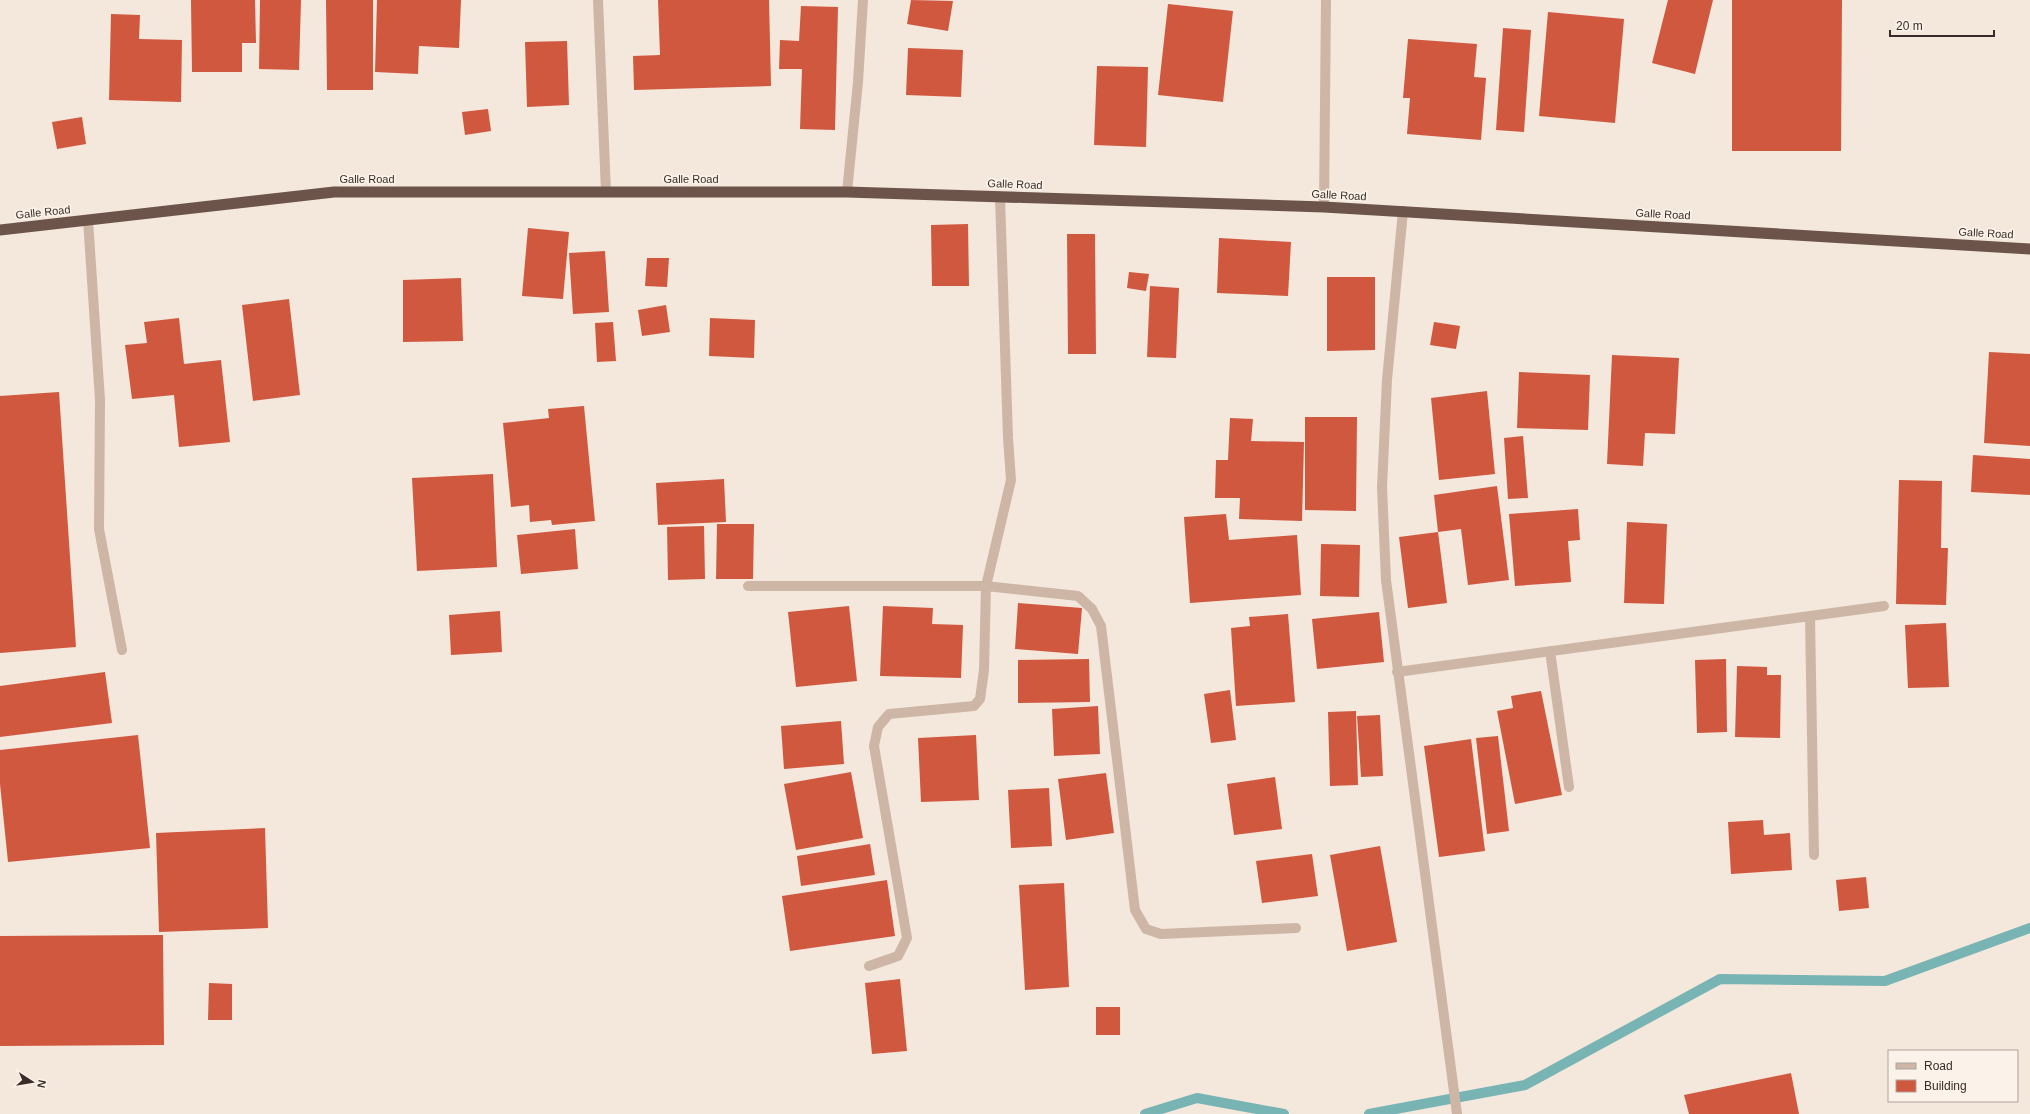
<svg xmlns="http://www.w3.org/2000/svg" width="2030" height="1114" viewBox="0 0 2030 1114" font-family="Arial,sans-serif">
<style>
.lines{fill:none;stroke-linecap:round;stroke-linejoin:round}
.stream{stroke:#78b4b3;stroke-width:10}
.building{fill:#d0583e}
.minor{stroke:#ceb6a6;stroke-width:10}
.trunk{stroke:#6c544b;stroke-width:11}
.labels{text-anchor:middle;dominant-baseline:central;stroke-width:3.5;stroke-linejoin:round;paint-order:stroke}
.street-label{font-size:11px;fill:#392c28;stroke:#fbf2e9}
</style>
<rect width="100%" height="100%" fill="#f4e7dc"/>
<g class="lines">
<!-- stream -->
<path class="stream" d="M1145,1114L1197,1098L1284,1114
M1369,1114L1525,1085L1720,979L1885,981L2030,928"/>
</g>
<!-- building -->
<path class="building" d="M191,0H255L256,43H242V72H192Z
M260,0H301L299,70L259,69Z
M326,0H373V90H327Z
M377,0H461L459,48L419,46L418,74L375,72Z
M658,0H769L771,86L634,90L633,56L660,55Z
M911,0L953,1L948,31L907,24Z
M1668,0H1713L1695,74L1652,63Z
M1732,0H1842L1841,151H1732Z
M1168,4L1233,11L1223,102L1158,95Z
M801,6L838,7L835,130L800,129L802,69H779L780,40L799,41Z
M1548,12L1624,19L1615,123L1539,116Z
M111,14L140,15L139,39L182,40L181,102L109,100Z
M1503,28L1531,30L1524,132L1496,130Z
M1408,39L1477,44L1474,77L1486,78L1481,140L1407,134L1410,98H1403Z
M567,41L569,105L527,107L525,42Z
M908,48L963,50L961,97L906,95Z
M1097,66L1148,67L1146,147L1094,145Z
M488,109L491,131L465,135L462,112Z
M82,117L86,144L57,149L52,122Z
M968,224L969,286H932L931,225Z
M528,228L569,232L563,299L522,296Z
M1067,234H1095L1096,354H1068Z
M1219,238L1291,242L1288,296L1217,293Z
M605,251L609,312L573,314L569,253Z
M647,258H669L667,287L645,286Z
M1129,272L1149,274L1146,291L1127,288Z
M1327,277H1375V350L1327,351Z
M461,278L463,341L403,342V280Z
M1150,286L1179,288L1176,358L1147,357Z
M289,299L300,395L253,401L242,305Z
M666,305L670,332L642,336L638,310Z
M179,318L184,364L221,360L230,442L179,447L174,395L132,399L125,345L147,343L144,322Z
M710,318L755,320L754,358L709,356Z
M613,322L616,361L597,362L595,323Z
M1434,322L1460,326L1456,349L1430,345Z
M1989,352L2030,354V446L1984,443Z
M1612,355L1679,358L1675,434L1645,433L1643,466L1607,464Z
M1519,372L1590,375L1588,430L1517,428Z
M1487,391L1495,474L1439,480L1431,398Z
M59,392L76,647L0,653V396Z
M584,406L595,521L552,525L551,520L530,522L529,505L511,507L503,423L549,418L548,409Z
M1305,417H1357L1356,511L1305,510Z
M1230,418L1253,419L1251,441L1304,442L1302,521L1239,519L1240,498H1215L1216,460H1228Z
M1523,436L1528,498L1508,499L1504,438Z
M1973,455L2030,459V495L1971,492Z
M493,474L497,567L417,571L412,478Z
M724,479L726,522L658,525L656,483Z
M1899,480L1942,481L1941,548H1948L1946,605L1896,604Z
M1497,486L1509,580L1468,585L1461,529L1438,532L1447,603L1408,608L1399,537L1438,532L1434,495Z
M1578,509L1580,540L1568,541L1571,582L1515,586L1509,514Z
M1226,514L1229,540L1297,535L1301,595L1190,603L1184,517Z
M1627,522L1667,524L1664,604L1624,603Z
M717,524H754L753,579H716Z
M704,526L705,579L668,580L667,527Z
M575,529L578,569L521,574L517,535Z
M1321,544L1360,545L1359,597L1320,596Z
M1018,603L1082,608L1078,654L1015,649Z
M849,606L857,681L796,687L788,612Z
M883,606L933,608L932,624L963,625L961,678L880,676Z
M500,611L502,652L451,655L449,615Z
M1379,612L1384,662L1317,669L1312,619Z
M1288,614L1295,702L1236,706L1231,628L1250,626L1249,617Z
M1946,623L1949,687L1908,688L1905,625Z
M1089,659L1090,702L1018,703V660Z
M1726,659L1727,732L1697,733L1695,660Z
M1737,666L1767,667V675H1781L1780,738L1735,737Z
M105,672L112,723L0,737V686Z
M1230,690L1236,740L1211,743L1204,694Z
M1541,691L1562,795L1515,804L1497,711L1513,708L1511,696Z
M1098,706L1100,754L1054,756L1052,709Z
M1356,711L1358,785L1330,786L1328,712Z
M1380,715L1383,776L1361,777L1357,716Z
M841,721L844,764L784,769L781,726Z
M138,735L150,848L8,862L0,784V750Z
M976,735L979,800L921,802L918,738Z
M1498,736L1509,831L1487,834L1476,738Z
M1471,739L1485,851L1439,857L1424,746Z
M851,772L863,838L796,850L784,784Z
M1106,773L1114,833L1066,840L1058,779Z
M1275,777L1282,829L1234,835L1227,784Z
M1049,788L1052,846L1011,848L1008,790Z
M1763,820L1764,835L1790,833L1792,870L1731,874L1728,822Z
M265,828L268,928L159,932L156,833Z
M870,844L875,875L801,886L797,856Z
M1380,846L1397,942L1347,951L1330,855Z
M1312,854L1318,896L1262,903L1256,861Z
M1866,877L1869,908L1839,911L1836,880Z
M887,880L895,936L790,951L782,896Z
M1064,883L1069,987L1025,990L1019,885Z
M163,935L164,1045L0,1046V936Z
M900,979L907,1051L872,1054L865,983Z
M209,983L232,984V1020H208Z
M1096,1007H1120V1035H1096Z
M1791,1073L1799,1114H1689L1684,1095Z"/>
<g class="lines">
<!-- minor -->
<path class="minor" d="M598,0L606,192
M847,192L858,82L863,0
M1324,207L1326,0
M1403,211L1387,380L1382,487L1386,580L1457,1114
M88,220L100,400L99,529L122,650
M748,586H986L1078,596L1092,609L1101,626L1135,910L1146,929L1161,934L1296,928
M1810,616L1814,855
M1550,651L1569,787
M1397,672L1884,606
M869,966L898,956L907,938L874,746L878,727L889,714L974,706L980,699L984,670L986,586L1011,480L1008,438L1000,197"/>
<!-- trunk -->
<path class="trunk" d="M0,230L334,192H847L1324,207L2030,249"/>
</g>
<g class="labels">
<!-- street labels -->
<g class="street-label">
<text x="367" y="179">Galle Road</text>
<text x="691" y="179">Galle Road</text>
<text transform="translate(1015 184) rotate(2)">Galle Road</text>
<text transform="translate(1339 195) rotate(3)">Galle Road</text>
<text transform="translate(43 212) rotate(-6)">Galle Road</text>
<text transform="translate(1663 214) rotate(3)">Galle Road</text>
<text transform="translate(1986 233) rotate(3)">Galle Road</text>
</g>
</g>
<!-- legend -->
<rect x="1888" y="1050" width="130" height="52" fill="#fbf2e9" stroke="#ada39c"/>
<rect x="1896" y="1063" width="20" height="6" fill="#ceb6a6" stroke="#ada39c"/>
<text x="1924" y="1070" font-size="12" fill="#392c28">Road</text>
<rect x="1896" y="1080" width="20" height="12" fill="#d0583e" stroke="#ada39c"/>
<text x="1924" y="1090" font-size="12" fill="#392c28">Building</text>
<!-- north arrow -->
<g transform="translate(32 1082) rotate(102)" stroke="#fbf2e9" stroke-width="3" paint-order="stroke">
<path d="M0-3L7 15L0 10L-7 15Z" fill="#392c28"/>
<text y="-6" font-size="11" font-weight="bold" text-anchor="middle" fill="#392c28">N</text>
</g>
<!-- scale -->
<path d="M1890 30v6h104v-6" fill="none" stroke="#392c28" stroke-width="2"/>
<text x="1896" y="30" font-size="12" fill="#392c28" stroke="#fbf2e9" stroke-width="3" paint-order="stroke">20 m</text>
</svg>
